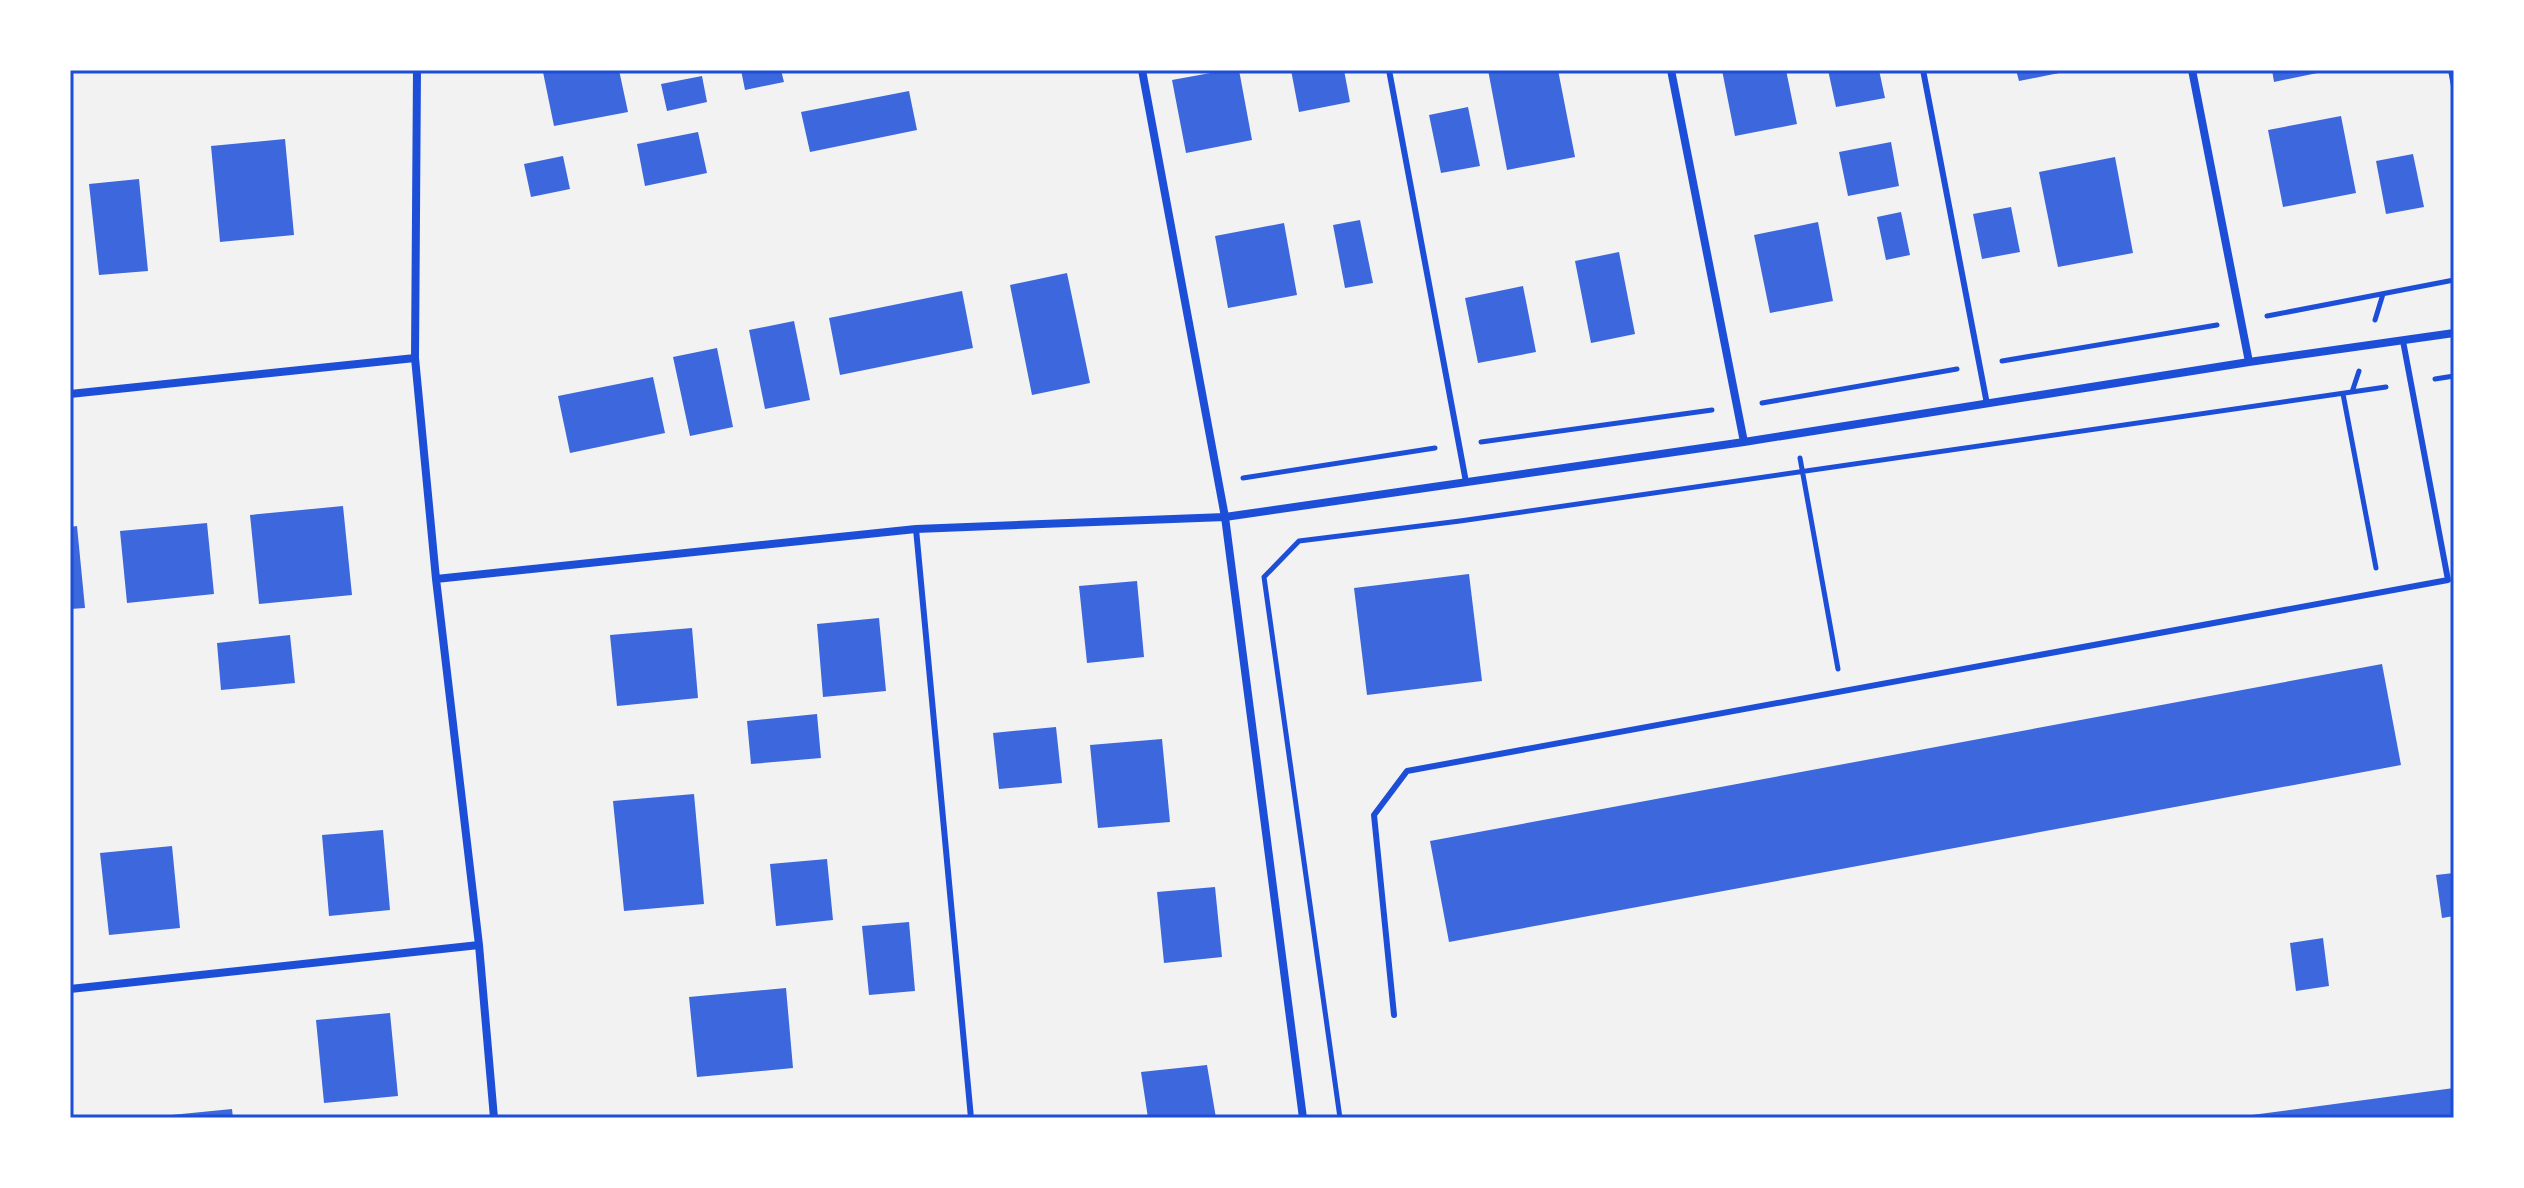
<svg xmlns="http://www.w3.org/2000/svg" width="2524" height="1188" viewBox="0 0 2524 1188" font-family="Arial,sans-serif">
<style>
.building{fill:#3d67dc}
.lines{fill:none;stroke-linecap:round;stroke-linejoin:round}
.path{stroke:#1d4ed8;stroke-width:5}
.service{stroke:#1d4ed8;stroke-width:6}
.minor{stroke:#1d4ed8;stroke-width:8}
.neatline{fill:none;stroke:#1d4ed8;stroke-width:3}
</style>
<rect width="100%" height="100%" fill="#f2f2f2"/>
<!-- building -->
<path class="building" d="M555,70H619L628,112L554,126L543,72Z
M741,70H781L784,82L745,90Z
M1227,70H1239L1252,140L1186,153L1172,80Z
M1291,70H1344L1350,102L1299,112Z
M1488,70H1558L1575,157L1507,170Z
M1722,70H1786L1797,124L1735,136Z
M1828,70H1879L1885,98L1836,107Z
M2016,70H2069V71L2019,81Z
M2272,70H2327V71L2274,82Z
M702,76L707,102L667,111L661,84Z
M909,91L917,130L810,152L801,112Z
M1468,107L1480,166L1441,173L1429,115Z
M2341,116L2356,193L2283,207L2268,130Z
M698,132L707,173L645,186L637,144Z
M285,139L294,235L220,242L211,146Z
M1891,142L1899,186L1848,196L1839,152Z
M2413,154L2424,207L2386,214L2376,161Z
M563,156L570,189L531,197L524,164Z
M2115,157L2133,253L2058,267L2039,172Z
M139,179L148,271L99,275L89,184Z
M2011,207L2020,252L1982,259L1973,214Z
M1901,212L1910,255L1886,260L1877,217Z
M1360,220L1373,283L1345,288L1333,225Z
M1818,222L1833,301L1770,313L1754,235Z
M1284,223L1297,295L1228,308L1215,236Z
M1619,252L1635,334L1591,343L1575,261Z
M1067,273L1090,383L1032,395L1010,285Z
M1523,286L1536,352L1478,363L1465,298Z
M962,291L973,348L840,375L829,318Z
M794,321L810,400L765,409L749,330Z
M717,348L733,427L690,436L673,357Z
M653,377L665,433L570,453L558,396Z
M343,506L352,595L259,604L250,515Z
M207,523L214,594L127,603L120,531Z
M77,526L85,608L70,609V527Z
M1469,574L1482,681L1367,695L1354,588Z
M1137,581L1144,657L1087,663L1079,586Z
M879,618L886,691L823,697L817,624Z
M692,628L698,698L617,706L610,635Z
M290,635L295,683L221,690L217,643Z
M2382,664L2401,765L1449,942L1430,841Z
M817,714L821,758L751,764L747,721Z
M1056,727L1062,783L999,789L993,733Z
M1162,739L1170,822L1098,828L1090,745Z
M694,794L704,904L624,911L613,801Z
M383,830L390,910L329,916L322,835Z
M172,846L180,928L109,935L100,853Z
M827,859L833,920L776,926L770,864Z
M2454,873V916L2442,918L2436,875Z
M1215,887L1222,957L1164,963L1157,892Z
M909,922L915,991L869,995L862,926Z
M2323,938L2329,986L2296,991L2290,943Z
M786,988L793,1068L697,1077L689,997Z
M390,1013L398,1096L324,1103L316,1020Z
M1207,1065L1216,1118H1148L1141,1072Z
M2454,1088V1118H2244V1116Z
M232,1109L233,1118H161V1116Z"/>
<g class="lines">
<!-- path -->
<path class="path" d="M2267,316L2454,280
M2375,320L2383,294
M2002,361L2217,325
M2435,379L2454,376
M2352,392L2359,371
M2343,394L2376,568
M1762,403L1957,369
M1481,442L1712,410
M1800,458L1838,669
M1243,478L1435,448
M1340,1118L1264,577L1299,541L1460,521L2386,387"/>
<!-- service -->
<path class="service" d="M1389,70L1466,482
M1923,70L1987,404
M2451,70L2454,86
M916,529L971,1118
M1394,1015L1374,815L1407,771L2448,580L2403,341"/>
<!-- minor -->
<path class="minor" d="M417,70L415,358L436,579L479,945L494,1118
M1142,70L1225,517L1303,1118
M1671,70L1744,442
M2192,70L2249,362
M70,394L415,358
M436,579L916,529L1225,517L1744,442L2249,362L2454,333
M70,989L479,945"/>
</g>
<!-- border -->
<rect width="2524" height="1188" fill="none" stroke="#ffffff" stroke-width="144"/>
<rect x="72" y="72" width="2380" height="1044" class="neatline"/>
</svg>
